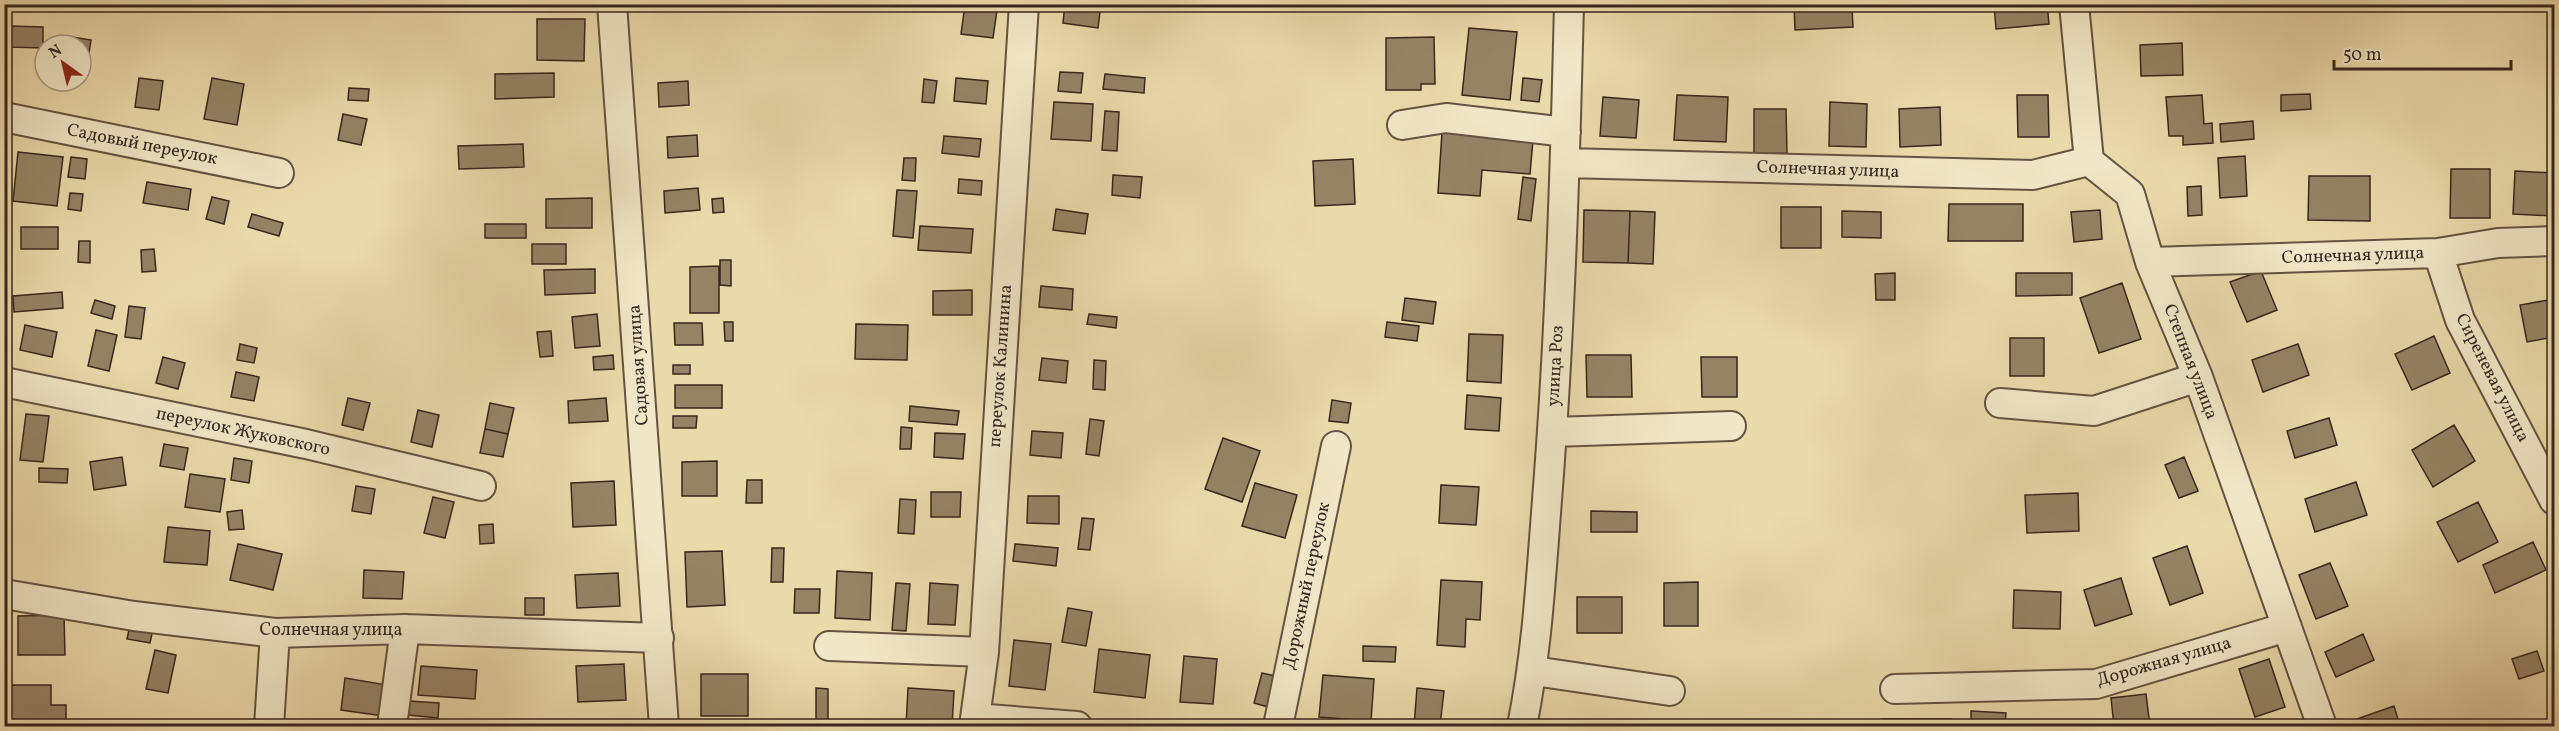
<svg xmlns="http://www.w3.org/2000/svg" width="2559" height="731" viewBox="0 0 2559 731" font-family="Vollkorn,serif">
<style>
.building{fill:#958366;stroke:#38261e;stroke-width:1.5}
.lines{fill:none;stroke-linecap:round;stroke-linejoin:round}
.minor-casing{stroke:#645341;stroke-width:32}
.minor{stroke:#f1e6c7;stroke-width:28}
.labels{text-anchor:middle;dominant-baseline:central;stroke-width:4.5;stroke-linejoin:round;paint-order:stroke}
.street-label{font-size:18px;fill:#38261e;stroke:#f1e6c7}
</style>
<rect width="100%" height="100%" fill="#ead9a9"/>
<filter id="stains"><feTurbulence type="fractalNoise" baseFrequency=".00333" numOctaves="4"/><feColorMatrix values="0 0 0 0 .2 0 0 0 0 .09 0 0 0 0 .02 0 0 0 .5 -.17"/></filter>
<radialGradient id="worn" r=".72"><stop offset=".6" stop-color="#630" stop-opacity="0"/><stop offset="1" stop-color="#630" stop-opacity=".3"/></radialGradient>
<!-- building -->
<path class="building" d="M1065,4H1101L1098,28L1063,23Z
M1794,4H1841V8H1852L1853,27L1795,30Z
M1994,4H2047L2049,24L1996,29Z
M2194,4H2232V10H2194Z
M965,5L997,10L993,38L961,34Z
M537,19H585L584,61L537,60Z
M11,26L43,27V48L10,47Z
M1469,28L1517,32L1510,100L1462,95Z
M66,36L91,40L88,60L81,59V45H64Z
M1434,37L1435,84H1421V90H1386V38Z
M2182,43L2183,75L2141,76L2140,45Z
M1060,72L1083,73L1081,93L1058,91Z
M554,73V97L495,99V74Z
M1105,74L1145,78L1144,93L1103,89Z
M139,78L163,81L159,110L135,107Z
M212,78L244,84L237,125L204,119Z
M956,78L988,81L986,104L954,101Z
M1523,78L1542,80L1539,102L1521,100Z
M924,79L937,81L934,103L922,102Z
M688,81L689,105L659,107L658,83Z
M349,88L369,89L368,101L348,100Z
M2310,94L2311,109L2281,111V95Z
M1677,95L1728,97L1726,142L1674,140Z
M2017,95H2048L2049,137H2018Z
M2202,95L2204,124L2212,123L2213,143L2183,145V136H2169L2166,97Z
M1603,97L1639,100L1636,138L1600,136Z
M1054,102L1093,104L1091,141L1051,139Z
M1830,102L1867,104L1866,147L1829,146Z
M1940,107L1941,145L1900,147L1899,109Z
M1754,109H1786L1787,153L1754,154Z
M1105,111L1119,112L1117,151L1102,150Z
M343,114L367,119L361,145L338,140Z
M2253,121L2254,139L2221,142L2220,124Z
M1442,132L1533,140L1530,174L1482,170L1480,196L1438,193Z
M697,135L698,156L668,158L667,137Z
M944,136L981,139L979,157L942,153Z
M523,144L524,167L459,169L458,146Z
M18,152L63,157L57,206L13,201Z
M2245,156L2247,196L2220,198L2218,158Z
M71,157L87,159L85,179L68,177Z
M904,158H916L915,181L902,180Z
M1353,159L1355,204L1315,206L1313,161Z
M2451,169H2490V218H2450Z
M2515,171L2554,173V216L2513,214Z
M1113,175L1142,177L1140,198L1112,195Z
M2309,176H2370V221L2308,220Z
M1523,177L1536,179L1531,221L1518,219Z
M959,179L982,181L981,195L958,193Z
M147,182L191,189L188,210L143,203Z
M2201,186L2202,215L2188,216L2187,187Z
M698,188L700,210L665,213L664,191Z
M897,190L917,191L913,238L893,236Z
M70,193L83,194L81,211L68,209Z
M212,197L229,201L224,224L206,219Z
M592,198V228H546V199Z
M723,198L724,212L713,213L712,199Z
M1949,204H2023V241H1948Z
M1781,207H1821V248H1781Z
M1056,209L1088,214L1085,234L1053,230Z
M1584,210L1630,211L1628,263L1583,262Z
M2100,210L2102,239L2074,242L2071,212Z
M1630,211L1655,212L1653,264L1628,263Z
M1842,211L1881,212V238L1842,237Z
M252,214L283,223L279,236L248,227Z
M485,224H526V238H485Z
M920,226L973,229L971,253L918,250Z
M21,227H58V249H21Z
M79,241H90V263L78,262Z
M532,244H566V264H532Z
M154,249L156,271L142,272L141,250Z
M720,260H731V286L720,285Z
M719,266V313H690V267Z
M595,269V293L545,295L544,270Z
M2261,271L2277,310L2247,322L2230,282Z
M1895,273V300H1876L1875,274Z
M2016,273H2072V295L2016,296Z
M2122,283L2141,339L2099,353L2080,298Z
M1041,286L1073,289L1072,310L1039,307Z
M972,290V315H933V291Z
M62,292L63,308L14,312L13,296Z
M1405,298L1436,302L1433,324L1402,320Z
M2554,299V337L2527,342L2520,305Z
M95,300L115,306L112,319L91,313Z
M129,306L145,308L141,339L125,337Z
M597,314L600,346L575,348L572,317Z
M1089,314L1117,317L1116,328L1087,324Z
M724,322H733V341H725Z
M1387,322L1419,326L1417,341L1385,337Z
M674,323H702L703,345H675Z
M856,324L908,325L907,360L855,359Z
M25,325L57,332L52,357L20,350Z
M96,330L117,335L109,371L88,366Z
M551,331L553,356L540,357L537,332Z
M1469,334L1503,335L1501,383L1467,381Z
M2434,336L2450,373L2412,390L2395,354Z
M2010,338H2044V376H2010Z
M240,344L257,348L254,363L237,360Z
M2298,344L2309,375L2263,392L2252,360Z
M613,355L614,369L594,370L593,357Z
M1586,355H1631L1632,397H1587Z
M163,357L185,363L178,389L156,383Z
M1701,357H1737V397H1702Z
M1042,358L1068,361L1066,383L1039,380Z
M1094,360L1106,361L1105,390L1093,389Z
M673,365H690V374H673Z
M236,372L259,377L254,401L231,397Z
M675,385H722V408H675Z
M1467,395L1501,398L1499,431L1465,429Z
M348,398L370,403L363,430L342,425Z
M606,398L608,421L569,423L568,401Z
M1332,400L1351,403L1348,423L1329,421Z
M490,403L514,408L508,434L485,429Z
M910,406L959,411L957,425L909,421Z
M418,410L439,415L432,447L411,442Z
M26,414L49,416L43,462L20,460Z
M673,416H697L696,428H673Z
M2329,418L2337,445L2295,458L2287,431Z
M1090,419L1104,421L1099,456L1086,454Z
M2454,425L2475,461L2433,487L2412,450Z
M901,427L912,428L911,449H900Z
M485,429L508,434L503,457L480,453Z
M1032,431L1063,433L1061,458L1030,455Z
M935,433L965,434L963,459L934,457Z
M1223,438L1260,451L1242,502L1205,489Z
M164,444L188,448L184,470L160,466Z
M122,457L126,485L94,490L90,462Z
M2184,457L2198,491L2179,498L2165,465Z
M234,458L252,461L249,483L231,480Z
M717,461V496H682V462Z
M39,468L68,469L67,483L39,482Z
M190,474L225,479L220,512L185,507Z
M747,480H762V503H746Z
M614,481L616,525L573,527L571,483Z
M2356,482L2367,515L2315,532L2305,499Z
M1255,483L1297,495L1285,538L1242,526Z
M1441,485L1479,487L1476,525L1439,523Z
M356,486L375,489L371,514L352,511Z
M931,492H961L960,517H931Z
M2078,493L2079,531L2027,533L2025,495Z
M1028,496H1059V524L1027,523Z
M433,497L454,502L445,538L424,533Z
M900,499L916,500L914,534L898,533Z
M2478,502L2498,542L2458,562L2437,522Z
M242,510L244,529L229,530L227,512Z
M1591,511L1637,512V532H1591Z
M1082,518L1094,519L1090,550L1078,549Z
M493,524L494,543L480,544L479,525Z
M168,527L210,531L207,565L164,562Z
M2533,542L2546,570L2495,593L2483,565Z
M238,544L282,554L273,590L230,580Z
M1015,544L1058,548L1056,566L1013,561Z
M2187,546L2203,593L2170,605L2153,558Z
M772,548H784L783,582H771Z
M722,551L725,605L687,607L685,552Z
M2330,563L2348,606L2316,619L2299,575Z
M364,570L404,572L402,599L363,598Z
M837,571L872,573L870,620L835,618Z
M618,573L620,606L577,608L575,575Z
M2121,578L2132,614L2095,626L2084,590Z
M1441,580L1482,582L1480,620L1466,619L1465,647L1437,645Z
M1698,582V626H1664V583Z
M896,583L910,584L906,631L892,630Z
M930,583L958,585L955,625L928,624Z
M795,589H820L819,613H794Z
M2014,590L2061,592L2060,629L2013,628Z
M1577,597H1622V633H1577Z
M525,598H544V615H525Z
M1068,608L1092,612L1086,646L1062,642Z
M64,615L65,655H18V616Z
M130,625L153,629L150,643L127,639Z
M2363,634L2374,660L2336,677L2325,652Z
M1014,640L1051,644L1045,690L1009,686Z
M1363,646L1396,647L1395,662L1363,661Z
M1099,649L1150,655L1145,698L1094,692Z
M155,650L176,655L168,693L146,689Z
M2537,651L2544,671L2519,679L2512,659Z
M1184,656L1217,659L1213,704L1180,702Z
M2269,659L2285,707L2255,717L2239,669Z
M624,664L626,700L578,702L576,666Z
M421,666L477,670L475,699L418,695Z
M1262,673L1276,676L1268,707L1254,703Z
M701,674H748V716H701Z
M1323,675L1374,679L1371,721L1319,717Z
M345,678L387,685L383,716L341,710Z
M11,685H51V705H66V722H50V726H11Z
M816,688L828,689V726H816Z
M908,688L954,691L952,726H906Z
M1417,688L1444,691L1440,726H1414Z
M2146,694L2150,726H2114L2111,698Z
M409,701L439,703L438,718L408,715Z
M2394,706L2400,726H2360L2357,719Z
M1971,711L2006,713L2005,726H1971Z
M1882,719H1951V726H1882Z
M159,721L179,726H157Z
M1626,721L1664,726H1625Z"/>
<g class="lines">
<defs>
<path id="minor" d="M612,4L664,726
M2074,4L2089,161L2130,194L2150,262L2198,377L2322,726
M4,117L279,173
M1402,125L1446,118L1566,132
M1566,163L2033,175L2089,161
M2438,253L2460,320L2554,500
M2150,262L2438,253L2498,243L2554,241
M4,382L306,444L481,486
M2000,403L2094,411L2198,377
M1553,432L1731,426
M4,594L134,616L275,633L405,629L659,638
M829,646L984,652
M1534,671L1670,691
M1895,689L2096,684L2287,627
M975,718L1077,726
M269,726L275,633
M392,726L405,629
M974,726L984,652L1024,4
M1278,726L1336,446
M1522,726C1537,652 1541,577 1547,500C1560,335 1565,170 1569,4"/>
</defs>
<!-- minor casing -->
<use href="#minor" class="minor-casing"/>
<!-- minor -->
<use href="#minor" class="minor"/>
</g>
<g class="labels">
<!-- street labels -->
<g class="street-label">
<text transform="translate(142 145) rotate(11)">Садовый переулок</text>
<text transform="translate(1828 170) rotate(2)">Солнечная улица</text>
<text transform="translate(2353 256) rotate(-2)">Солнечная улица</text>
<text transform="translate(2190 362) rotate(69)">Степная улица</text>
<text transform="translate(639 365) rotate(-94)">Садовая улица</text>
<text transform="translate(1001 366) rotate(-86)">переулок Калинина</text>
<text transform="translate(1556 366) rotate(-87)">улица Роз</text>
<text transform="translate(2492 378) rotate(63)">Сиреневая улица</text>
<text transform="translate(243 432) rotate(12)">переулок Жуковского</text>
<text transform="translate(1307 586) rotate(-78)">Дорожный переулок</text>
<text x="331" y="630">Солнечная улица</text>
<text transform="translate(2164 662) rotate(-16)">Дорожная улица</text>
</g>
</g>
<!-- margin -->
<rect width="2559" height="731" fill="none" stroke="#ead9a9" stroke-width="24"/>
<rect x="6" y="6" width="2547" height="719" fill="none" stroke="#38261e" stroke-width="3"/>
<rect x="12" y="12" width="2535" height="707" fill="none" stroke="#38261e" stroke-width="1.5"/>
<!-- north arrow -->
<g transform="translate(63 63) rotate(326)"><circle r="28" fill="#f1e6c7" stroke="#a79983" stroke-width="1.5"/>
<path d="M0-4.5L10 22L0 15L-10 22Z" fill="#8f2418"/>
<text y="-9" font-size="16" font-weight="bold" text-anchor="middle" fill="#38261e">N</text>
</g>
<!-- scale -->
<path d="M2334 60v9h177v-9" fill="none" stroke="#38261e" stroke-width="3"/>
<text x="2343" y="60" font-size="18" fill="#38261e" stroke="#f1e6c7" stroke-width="4.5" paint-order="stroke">50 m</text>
<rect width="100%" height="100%" filter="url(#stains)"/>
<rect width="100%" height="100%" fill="url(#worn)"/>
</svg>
